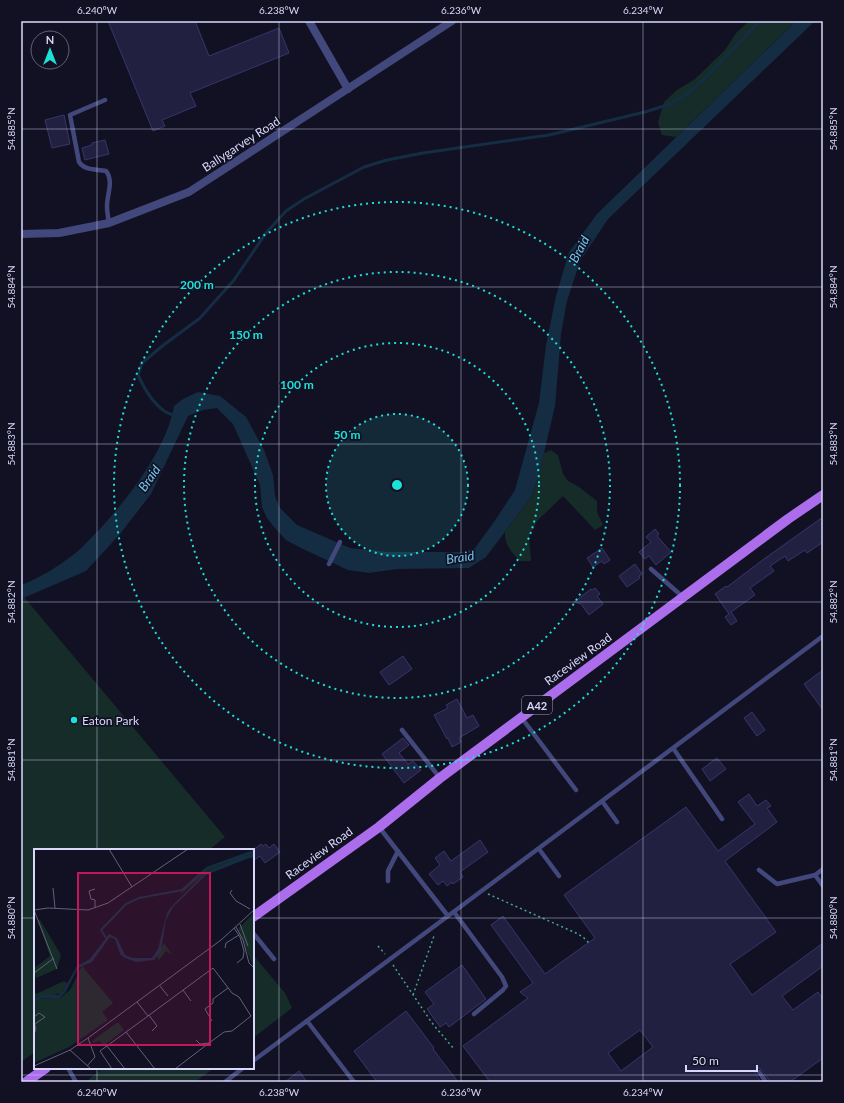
<svg xmlns="http://www.w3.org/2000/svg" width="844" height="1103" viewBox="0 0 844 1103" font-family="Lato,sans-serif">
<style>
.green{fill:#152c28}
.water{fill:#142d43}
.lines{fill:none;stroke-linecap:round;stroke-linejoin:round}
.stream{stroke:#142d43;stroke-width:3}
.building{fill:#222041;stroke:#38356a;fill-rule:evenodd}
.path{stroke:#3fa792;stroke-width:1.5;stroke-dasharray:2 3;stroke-linecap:butt}
.service{stroke:#42487b;stroke-width:4.5}
.minor{stroke:#42487b;stroke-width:8}
.tertiary{stroke:#42487b;stroke-width:8}
.primary{stroke:#ab6dec;stroke-width:10}
.ticks{fill:none;stroke:#d8d9fa;stroke-width:1;stroke-opacity:0.45}
.ring{fill:none;stroke:#1de0d9;stroke-width:2;stroke-dasharray:2 4}
.poi-dot{fill:#1de0d9;stroke:#121123;stroke-width:1.5}
.labels{text-anchor:middle;dominant-baseline:central;stroke-width:3.5;stroke-linejoin:round;paint-order:stroke}
.shield{fill:#121123;stroke:#9d9dba;stroke-width:1}
.shield-label{font-size:11px;font-weight:bold;fill:#d8d9fa}
.street-label{font-size:12px;fill:#d8d9fa;stroke:#121123}
.poi-label{font-size:12px;fill:#d8d9fa;stroke:#121123;text-anchor:start}
.water-label{font-size:13px;font-style:italic;fill:#73c5ed;stroke:#121123}
.inset-river{fill:none;stroke:#142d43;stroke-width:2}
.inset-road{fill:none;stroke:#616179;stroke-width:1}
.view{fill:#c2185b;fill-opacity:0.15;stroke:#c2185b;stroke-width:2}
.inset-edge{fill:none;stroke:#d8d9fa;stroke-width:2}
.centre{fill:#1de0d9;stroke:#121123;stroke-width:2}
.ring-label{font-size:12px;text-anchor:middle;font-weight:bold;fill:#1de0d9;stroke:#121123;stroke-width:3.5;stroke-linejoin:round;paint-order:stroke}
.neatline{fill:none;stroke:#d8d9fa;stroke-width:1.5}
.ticks-label{font-size:10px;text-anchor:middle;fill:#d8d9fa}
</style>
<rect width="100%" height="100%" fill="#121123"/>
<!-- green -->
<path class="green" d="M749,21H796L676,137L662,135L658,122L664,102L677,90L695,79L725,50L736,33Z
M551,450L558,455L563,474L568,481L579,487L597,501V512L603,525L595,530L563,496L537,521L529,537L531,561H520C512,553 504,544 505,532L531,497L539,474L544,453Z
M24,597L225,837L209,850H35V1052L21,1062V603Z
M254,956L285,993L292,1008L253,1038V957Z
M103,1068H214L195,1082H138L135,1080L128,1082H90L89,1079Z"/>
<!-- water -->
<path class="water" d="M796,21H815L608,219L580,261L567,301L561,334L555,406L539,474L531,497L486,557L469,568L397,569L369,573L348,570L301,548L286,540L274,527L267,518L262,507L260,485L233,424L217,408L203,410L188,416L151,494L120,534L86,571L21,599V585C40,578 57,567 73,555C80,550 85,544 91,538C122,507 167,450 174,406L183,399L198,392L220,396L246,417L264,450L273,475L275,496L280,508L297,525L350,548L387,552H464L475,548L494,522L515,490L539,403L546,345L556,296L569,252L597,214Z"/>
<g class="lines">
<!-- stream -->
<path class="stream" d="M175,416C171,414 166,413 163,410C152,402 144,388 138,375L142,363L161,347L200,318L234,280L266,233L286,211L304,199L364,167L387,160L423,153L549,135L645,112L670,104L687,94L706,77L760,21"/>
</g>
<!-- building -->
<path class="building" d="M108,21H195L209,56L279,28L289,53L190,93L196,106L162,120L165,126L153,131Z
M64,115L70,144L52,148L45,120Z
M105,140L109,154L85,160L82,148L92,145V143Z
M823,517V542L807,553L805,550L788,561L785,556L770,566L774,571L750,588L755,595L731,612L737,621L731,625L725,617L729,614L715,594L726,586L727,587L764,559Z
M655,529L659,534L657,536L671,552L656,565L649,556L645,559L639,552L651,542L646,537Z
M602,548L610,560L604,564L602,561L593,567L587,558Z
M635,564L642,574L639,576L640,578L627,587L619,576Z
M595,588L600,594L597,596L603,604L589,615L581,604L574,602L591,589L592,590Z
M403,656L412,669L389,685L380,672Z
M823,670V710L804,684Z
M457,699L467,718L473,715L479,726L459,738L461,742L452,747L448,738L447,739L434,715L448,708L446,705Z
M752,712L765,730L757,736L744,718Z
M403,738L409,745L399,753L408,764L413,761L421,770L404,783L382,754Z
M717,758L726,769L710,781L702,769Z
M749,794L757,806L766,800L771,806L767,808L777,822L725,861L776,932L730,964L752,995L823,943V966L782,996L793,1010L818,992L823,999V1058L790,1082H770L762,1070L759,1068L756,1070L755,1073L761,1082H490L463,1046L528,998L520,992L533,983L491,925L503,916L545,974L595,938L564,895L686,807L718,851L755,824L738,802ZM640,1030L653,1047L621,1071L608,1053Z
M480,840L488,852L460,872L463,877L453,884L452,882L447,886L443,881L438,885L429,874L440,865L435,858L444,851L451,861Z
M261,844L263,846L266,844L269,848L274,844L280,852L265,863L260,856L253,861V850Z
M462,965L486,999L449,1027L446,1023L440,1027L427,1009L434,1004L425,992Z
M406,1011L434,1048L433,1049L458,1082H377L354,1051Z
M299,1071L307,1082H285Z"/>
<g class="lines">
<!-- path -->
<path class="path" d="M488,894L576,933L583,937L589,943
M378,946L385,954
M393,965L432,1023L454,1049
M413,995L434,936"/>
<!-- service -->
<path class="service" d="M105,100L70,115L79,162C85,171 96,169 106,171C114,181 107,194 107,206C107,212 108,217 109,223
M329,564L340,542
M651,569L683,597
M521,717L576,790
M402,730L440,778
M673,748L722,819
M602,801L617,822
M379,827L448,916L823,636
M539,849L559,876
M823,869L815,875L823,886
M759,870L777,884L815,875
M388,881V871L398,851
M454,912L502,977L506,986L503,990L474,1014
M253,933L274,959
M307,1021L354,1082
M253,1061L448,916
M68,1068L76,1082
M759,1072L766,1082
M225,1082L243,1068"/>
<!-- minor -->
<path class="minor" d="M309,21L348,89"/>
<!-- tertiary -->
<path class="tertiary" d="M21,234L59,233L109,223L189,192L452,21"/>
<!-- primary -->
<path class="primary" d="M253,917L379,827L440,778L788,519L823,495
M26,1082L46,1068"/>
</g>
<!-- ticks -->
<path class="ticks" d="M97,21V850M279,21V1082M461,21V1082M643,21V1082M21,129H823M21,287H823M21,444H823M21,602H823M21,760H823M21,918H35M253,918H823M97,1068V1082M21,1075H823"/>
<!-- distance rings -->
<circle cx="397" cy="485" r="71" fill="#1de0d9" fill-opacity=".12"/>
<g class="ring">
<circle cx="397" cy="485" r="71"/>
<circle cx="397" cy="485" r="142"/>
<circle cx="397" cy="485" r="213"/>
<circle cx="397" cy="485" r="283"/>
</g>
<!-- markers -->
<circle class="poi-dot" cx="74" cy="720" r="4"/>
<g class="labels">
<!-- shield labels -->
<rect class="shield" x="522" y="696" width="30" height="18" rx="3"/>
<g class="shield-label">
<text x="537" y="705">A42</text>
</g>
<!-- street labels -->
<g class="street-label">
<text transform="translate(241 144) rotate(-33)">Ballygarvey Road</text>
<text transform="translate(578 659) rotate(-36)">Raceview Road</text>
<text transform="translate(319 853) rotate(-36)">Raceview Road</text>
</g>
<!-- poi labels -->
<g class="poi-label">
<text x="82" y="720">Eaton Park</text>
</g>
<!-- water labels -->
<g class="water-label">
<text transform="translate(579 249) rotate(-62)">Braid</text>
<text transform="translate(149 478) rotate(-55)">Braid</text>
<text transform="translate(460 557) rotate(-8)">Braid</text>
</g>
</g>
<!-- overview -->
<g transform="translate(34 849)">
<rect width="220" height="220" fill="#121123"/>
<path d="M220,1V9L202,10L171,24L147,45L148,40L170,20ZM220,64V120L204,80ZM6,71L27,106L23,120L2,129L0,119L16,107L4,72ZM130,94L138,106L132,102L125,111L123,107ZM48,117L79,154L68,163L74,171L35,198L0,214V155L7,149L24,150L30,146L36,141ZM30,132L34,135L27,144L0,151V140L2,145ZM84,173L90,181L69,197L66,192L59,194L58,192Z" fill="#152c28"/>
<path d="M220,5V7L172,26L139,58L132,71L127,102L120,111L102,113L91,109L86,105L81,90L76,88L58,113L44,119L31,144L24,150L7,149L0,155V151L10,145L24,146L29,142L43,117L56,110L75,85L83,89L91,106L99,109H118L124,100L133,64L137,58L171,24L208,7Z" fill="#142d43"/>
<path class="inset-river" d="M72,89L67,81L92,55L105,49L148,41L173,19L220,2"/>
<path class="inset-road" d="M75,0L98,38M19,39L21,59M61,40L55,42L57,50L61,51V59M198,41L196,44L202,52L216,60M0,61L14,59L54,61L74,54L154,0M0,61L23,120M206,75L214,97M202,78L209,91L215,114L220,119M200,79L206,88L210,102L209,109L203,114M191,99L192,94L205,86M0,124L20,109M126,137L134,147M149,141L157,152M103,153L114,167L179,119L198,144L205,148L217,167L198,182L190,183L175,194L176,197M115,166L123,177L118,182M0,168L5,164L11,168L1,175M0,172L2,180L0,185M178,172L171,160L179,154V150L194,139M92,183L121,220M162,191L166,195L175,194M73,197L91,220M36,201L57,220M0,217L36,201L54,189L187,91L220,61M53,217L61,208L54,189M78,220L66,202L114,167M141,220L175,194"/>
<path class="view" d="M44,24H176V196H44Z"/>
<rect width="220" height="220" class="inset-edge"/>
</g>
<circle cx="397" cy="485" r="6" class="centre"/>
<g class="ring-label">
<text x="197" y="289">200 m</text>
<text x="246" y="339">150 m</text>
<text x="297" y="389">100 m</text>
<text x="347" y="439">50 m</text>
</g>
<!-- border -->
<rect width="844" height="1103" fill="none" stroke="#121123" stroke-width="44"/>
<!-- north arrow -->
<g transform="translate(50 50)"><circle r="19" fill="#121123" stroke="#616179"/>
<path d="M0-3L7 15L0 10L-7 15Z" fill="#1de0d9"/>
<text y="-6" font-size="11" font-weight="bold" text-anchor="middle" fill="#d8d9fa">N</text>
</g>
<!-- scale -->
<path d="M686 1065v6h71v-6" fill="none" stroke="#d8d9fa" stroke-width="2"/>
<text x="692" y="1065" font-size="12" fill="#d8d9fa" stroke="#121123" stroke-width="3" paint-order="stroke">50 m</text>
<rect x="22" y="22" width="800" height="1059" class="neatline"/>
<g class="ticks-label">
<text x="97" y="14">6.240°W</text>
<text x="279" y="14">6.238°W</text>
<text x="461" y="14">6.236°W</text>
<text x="643" y="14">6.234°W</text>
<text transform="translate(11 129) rotate(-90)" y="4">54.885°N</text>
<text transform="translate(833 129) rotate(-90)" y="4">54.885°N</text>
<text transform="translate(11 287) rotate(-90)" y="4">54.884°N</text>
<text transform="translate(833 287) rotate(-90)" y="4">54.884°N</text>
<text transform="translate(11 444) rotate(-90)" y="4">54.883°N</text>
<text transform="translate(833 444) rotate(-90)" y="4">54.883°N</text>
<text transform="translate(11 602) rotate(-90)" y="4">54.882°N</text>
<text transform="translate(833 602) rotate(-90)" y="4">54.882°N</text>
<text transform="translate(11 760) rotate(-90)" y="4">54.881°N</text>
<text transform="translate(833 760) rotate(-90)" y="4">54.881°N</text>
<text transform="translate(11 918) rotate(-90)" y="4">54.880°N</text>
<text transform="translate(833 918) rotate(-90)" y="4">54.880°N</text>
<text x="97" y="1096">6.240°W</text>
<text x="279" y="1096">6.238°W</text>
<text x="461" y="1096">6.236°W</text>
<text x="643" y="1096">6.234°W</text>
</g>
</svg>
